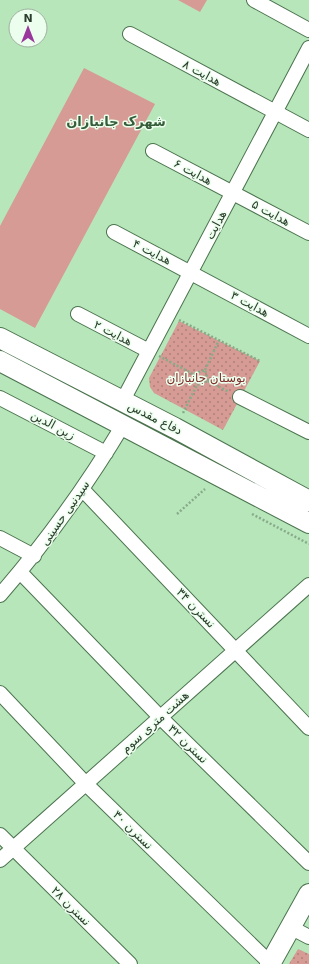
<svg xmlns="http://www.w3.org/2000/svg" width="309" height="964" viewBox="0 0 309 964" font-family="'DejaVu Sans',Vazirmatn,sans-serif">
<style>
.grass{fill:#d59b94}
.park{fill:url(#park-dots)}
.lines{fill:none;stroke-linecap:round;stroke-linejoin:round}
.street-casing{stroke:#4b744e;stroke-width:16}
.secondary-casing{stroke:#4b744e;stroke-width:22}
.path{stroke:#87ab89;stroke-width:2.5;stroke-dasharray:2 2;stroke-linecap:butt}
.street{stroke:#fff;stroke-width:14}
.secondary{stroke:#fff;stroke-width:20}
.labels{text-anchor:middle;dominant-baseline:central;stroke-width:3;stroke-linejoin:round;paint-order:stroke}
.street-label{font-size:12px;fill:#2b3d2c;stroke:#ecfeed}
.park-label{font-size:12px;fill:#7e2d29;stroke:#ecfeed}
.neighbourhood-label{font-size:13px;font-weight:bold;fill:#355d39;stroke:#ecfeed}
</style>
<defs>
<pattern id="park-dots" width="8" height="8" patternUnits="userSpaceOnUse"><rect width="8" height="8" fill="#d59b94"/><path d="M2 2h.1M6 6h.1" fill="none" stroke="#ad8079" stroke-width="1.8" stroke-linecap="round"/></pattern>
</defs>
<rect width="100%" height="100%" fill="#b8e6bb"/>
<!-- grass -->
<path class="grass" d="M178,0H207L200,12Z
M84,68L155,104L35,328L0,309V226Z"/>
<!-- park -->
<path class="park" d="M179,321L260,361L223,430L154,393L150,387L149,378Z
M298,949L309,954V964H289Z"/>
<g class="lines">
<defs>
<path id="street" d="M254,0L309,30
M130,34L309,130
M153,151L309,233
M114,232L309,336
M78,314L149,351
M240,397L309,432
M0,398L106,453
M122,402L309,48
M82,489L309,728
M0,538L34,556
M20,572L160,717L309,863
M0,595C46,542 87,485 123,425
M0,693L86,784L270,963
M0,835L130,964
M0,860L309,585
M290,927L309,937"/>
<path id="secondary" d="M0,338L175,428L309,501
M0,361L309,523
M270,964L309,894"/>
</defs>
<!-- street casing -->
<use href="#street" class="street-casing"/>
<!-- secondary casing -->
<use href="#secondary" class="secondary-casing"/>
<!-- path -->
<path class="path" d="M179,320L260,361
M159,356L193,374L205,370L208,381L197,385L193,374
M205,370L219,340
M208,381L229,392
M183,413L197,385
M177,514L205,489
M252,514L309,544"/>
<!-- street -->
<use href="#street" class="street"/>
<!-- secondary -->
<use href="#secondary" class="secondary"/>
</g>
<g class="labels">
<!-- street labels -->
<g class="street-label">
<text transform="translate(202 73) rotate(28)">هدایت ۸</text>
<text transform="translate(193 172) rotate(28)">هدایت ۶</text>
<text transform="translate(271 213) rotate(28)">هدایت ۵</text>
<text transform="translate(216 225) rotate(-62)">هدایت</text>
<text transform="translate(152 252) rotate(27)">هدایت ۴</text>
<text transform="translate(250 304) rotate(28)">هدایت ۳</text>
<text transform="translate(113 333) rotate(27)">هدایت ۲</text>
<text transform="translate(155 418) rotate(27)">دفاع مقدس</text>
<text transform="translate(53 425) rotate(28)">زین الدین</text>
<text transform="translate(65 513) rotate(-55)">سیدنبی حسینی</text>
<text transform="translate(196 608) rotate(46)">نسترن ۳۴</text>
<text transform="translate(155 722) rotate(-42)">هشت متری سوم</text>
<text transform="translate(188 744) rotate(44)">نسترن ۳۲</text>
<text transform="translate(133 830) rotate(44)">نسترن ۳۰</text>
<text transform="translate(71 906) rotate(45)">نسترن ۲۸</text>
</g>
<!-- park labels -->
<g class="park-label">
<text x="206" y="378">بوستان جانبازان</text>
</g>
<!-- neighbourhood labels -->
<g class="neighbourhood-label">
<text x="116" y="121">شهرک جانبازان</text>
</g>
</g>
<!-- north arrow -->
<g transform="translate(28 28)"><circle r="19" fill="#ecfeed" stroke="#9fb1a0"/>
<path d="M0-3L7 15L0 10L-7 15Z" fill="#9a379d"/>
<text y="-6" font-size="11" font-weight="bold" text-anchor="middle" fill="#2b3d2c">N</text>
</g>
</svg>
